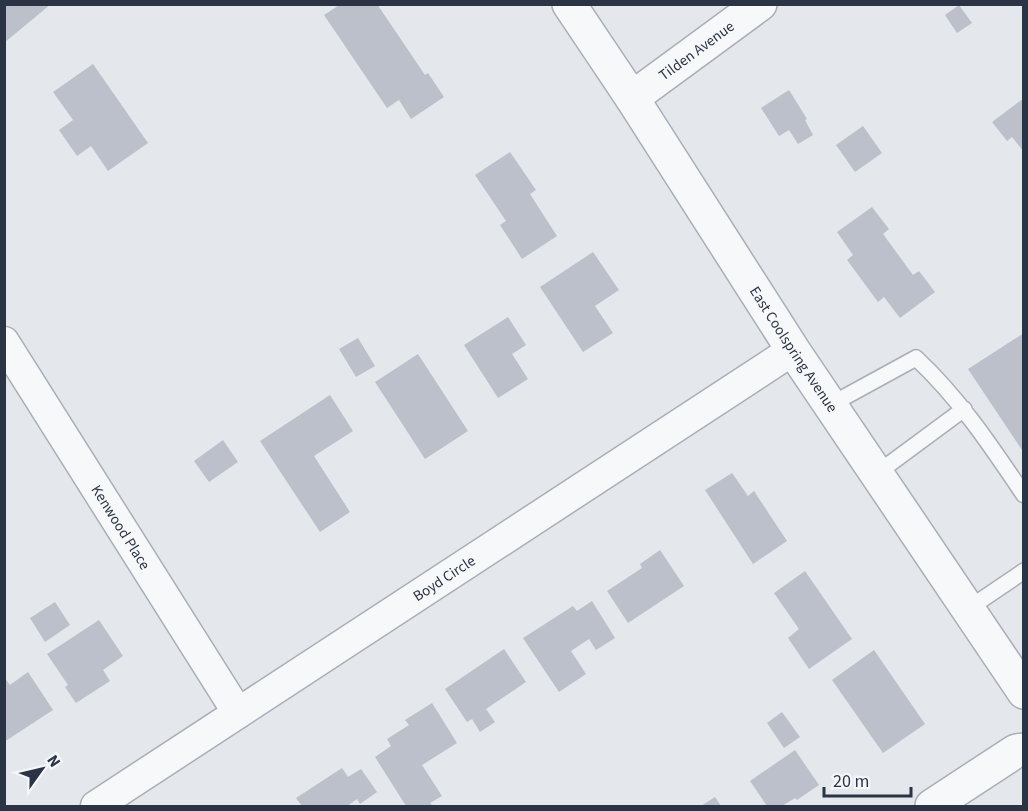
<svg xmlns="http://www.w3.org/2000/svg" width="1028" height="811" viewBox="0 0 1028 811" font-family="'Source Sans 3',sans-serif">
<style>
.building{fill:#bbc0ca}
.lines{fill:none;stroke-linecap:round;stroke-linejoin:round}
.service-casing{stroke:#a9aeb7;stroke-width:18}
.minor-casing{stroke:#a9aeb7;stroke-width:33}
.tertiary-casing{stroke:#a9aeb7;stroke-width:36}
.service{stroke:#f7f8fa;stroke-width:15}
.minor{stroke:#f7f8fa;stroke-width:30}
.tertiary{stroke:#f7f8fa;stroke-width:33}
.labels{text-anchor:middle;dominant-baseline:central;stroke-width:6;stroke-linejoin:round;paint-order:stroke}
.street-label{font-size:15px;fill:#2b3445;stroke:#f4f6f9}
</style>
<rect width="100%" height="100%" fill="#e4e7ec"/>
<!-- building -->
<path class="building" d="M4,4H51L4,43Z
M341,4H377L425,75L428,73L444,97L411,119L399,100L387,108L324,15Z
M959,5L972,23L957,33L945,15Z
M93,64L148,143L108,171L91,146L77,156L59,130L73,120L53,92Z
M789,90L807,119L805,120L813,135L798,144L789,130L779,136L761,108Z
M1024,98V152L1012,137L1007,141L992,122Z
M863,126L882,153L855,172L836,145Z
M510,152L536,190L530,194L557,236L522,259L500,225L506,221L475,175Z
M872,207L889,229L883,234L913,275L919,271L935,292L900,318L884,297L878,302L847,260L853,255L837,232Z
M593,252L619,290L595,306L613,333L583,352L540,287Z
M508,317L526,345L512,354L528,379L498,398L464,345Z
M1024,333V453L968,369Z
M358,338L375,366L356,377L339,349Z
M418,354L468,431L425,459L375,382Z
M330,395L353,431L314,456L350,512L320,532L260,441Z
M223,440L238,462L209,482L194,461Z
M732,473L748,496L754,491L787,541L753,564L705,490Z
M660,550L684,586L628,623L607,591L642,568L640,564Z
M805,571L852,639L809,669L788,638L799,629L774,593Z
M592,601L615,638L596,650L589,639L571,651L586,674L559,692L523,638L573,606L577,611Z
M55,602L70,625L45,642L30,618Z
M99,620L123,656L103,670L110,681L76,703L65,687L68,685L47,654Z
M504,649L526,682L486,709L495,722L480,732L472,719L467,722L445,689Z
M874,650L925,724L883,753L832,680Z
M28,672L53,710L4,742V677L10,685Z
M432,703L457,743L422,765L442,796L430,803L433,806H406L375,757L391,746L387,739L409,725L405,720Z
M782,712L800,737L784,748L767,723Z
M795,750L819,785L797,800L795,798L782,806H767L750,781Z
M342,768L348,777L361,769L377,792L360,804L357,799L347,806H302L296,798Z
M715,797L721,806H701Z"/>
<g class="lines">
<defs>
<path id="service" d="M830,405L916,358C959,398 991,446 1024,495
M876,474L964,409
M968,609L1024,571"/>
<g id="minor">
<path id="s1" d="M4,342L238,713"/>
<path id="s2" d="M96,806L793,350"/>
</g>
<g id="tertiary">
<path id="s3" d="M569,4L632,98L793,350L1024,692"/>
<path id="s4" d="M632,98L760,4"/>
<path d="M932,806L1016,751L1024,750"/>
</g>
</defs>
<!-- service casing -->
<use href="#service" class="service-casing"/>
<!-- minor casing -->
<use href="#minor" class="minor-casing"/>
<!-- tertiary casing -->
<use href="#tertiary" class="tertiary-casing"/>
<!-- service -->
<use href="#service" class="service"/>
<!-- minor -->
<use href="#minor" class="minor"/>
<!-- tertiary -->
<use href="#tertiary" class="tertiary"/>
</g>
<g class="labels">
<!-- street labels -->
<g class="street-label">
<text stroke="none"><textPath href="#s4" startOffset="80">Tilden Avenue</textPath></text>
<text stroke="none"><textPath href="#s3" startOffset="412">East Coolspring Avenue</textPath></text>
<text stroke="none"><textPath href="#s1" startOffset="219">Kenwood Place</textPath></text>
<text stroke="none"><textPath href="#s2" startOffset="416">Boyd Circle</textPath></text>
</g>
</g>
<!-- border -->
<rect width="1028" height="811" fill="none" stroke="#2b3445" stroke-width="12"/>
<!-- north arrow -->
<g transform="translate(42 769) rotate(56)" stroke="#f4f6f9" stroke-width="4.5" paint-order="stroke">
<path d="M0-4.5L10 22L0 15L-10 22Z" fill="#2b3445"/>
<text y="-9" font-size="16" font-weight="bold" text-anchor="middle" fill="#2b3445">N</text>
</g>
<!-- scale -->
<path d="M824 787v9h87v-9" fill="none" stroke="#2b3445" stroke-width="3"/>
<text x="833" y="787" font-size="18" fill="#2b3445" stroke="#f4f6f9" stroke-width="4.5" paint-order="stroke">20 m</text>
</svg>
